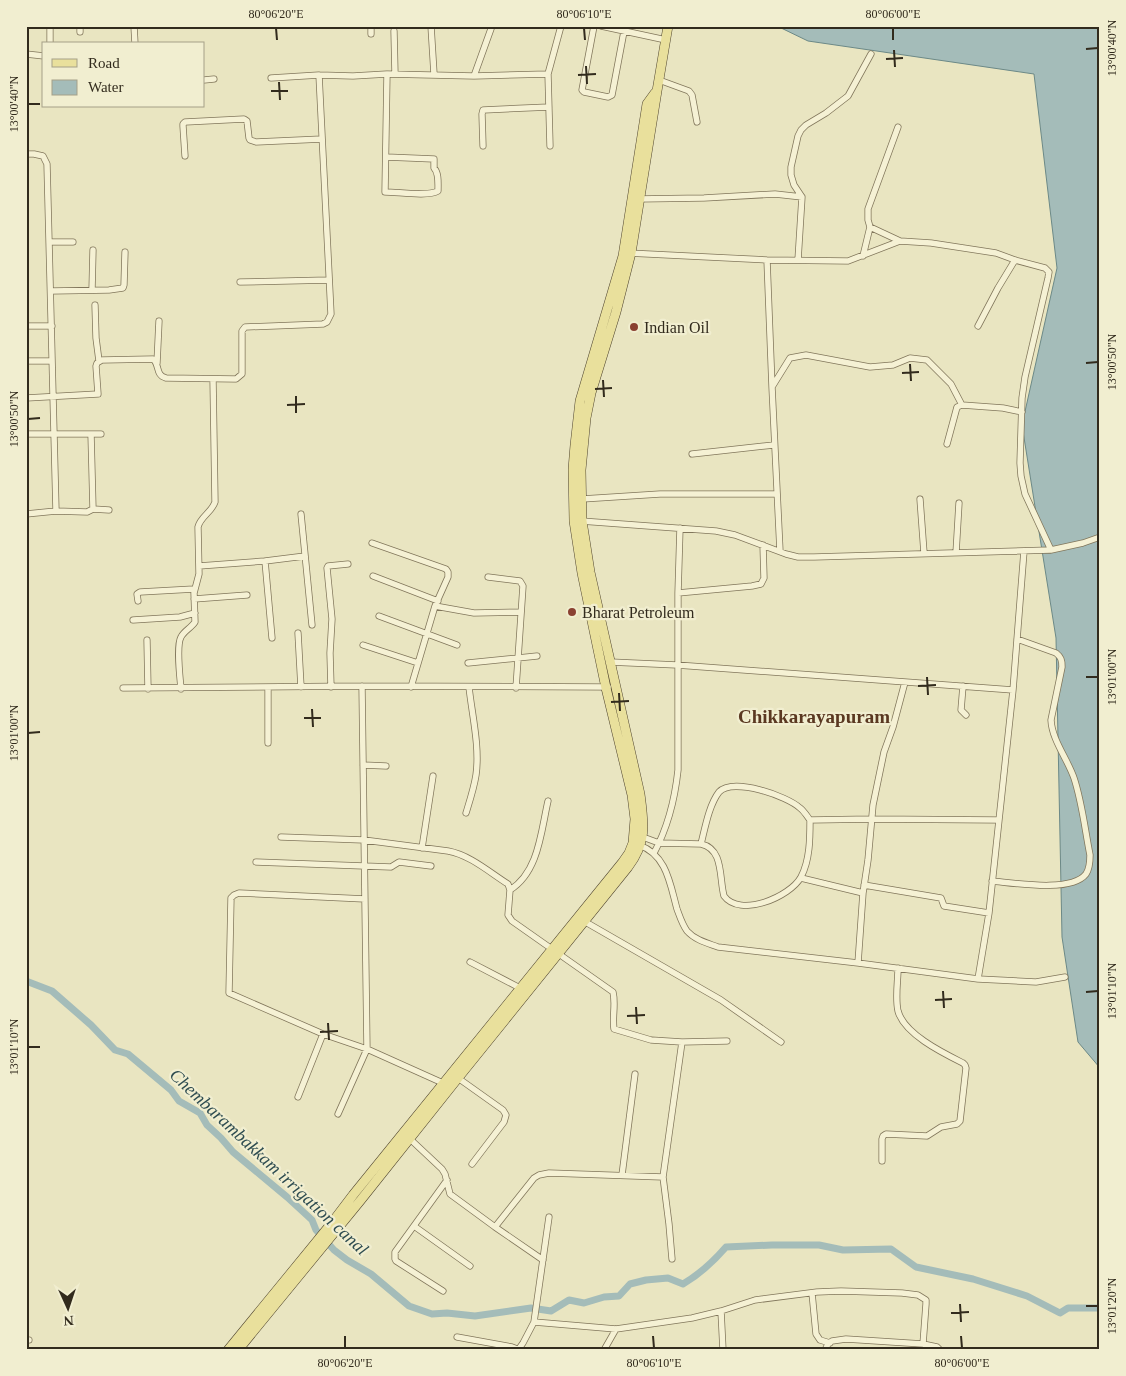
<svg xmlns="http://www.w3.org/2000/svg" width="1126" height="1376" viewBox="0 0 1126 1376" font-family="Georgia,serif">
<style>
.water{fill:#a4bcb9;stroke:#6c8987}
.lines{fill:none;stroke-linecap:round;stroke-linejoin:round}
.canal{stroke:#a4bcb9;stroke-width:7}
.minor-casing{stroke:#81765b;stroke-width:7}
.primary-casing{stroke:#4f442f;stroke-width:10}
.minor{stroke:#f5f1d4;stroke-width:5.5}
.primary{stroke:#e9e09c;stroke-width:9}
.ticks{fill:none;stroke:#322b1d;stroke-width:2}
.poi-dot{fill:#8a4131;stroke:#f1eed0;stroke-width:2}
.labels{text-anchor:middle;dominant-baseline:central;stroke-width:4.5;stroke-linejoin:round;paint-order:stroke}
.poi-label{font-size:16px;fill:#322b1d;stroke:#f1eed0;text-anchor:start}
.water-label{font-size:18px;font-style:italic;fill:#2e4c50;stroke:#f1eed0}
.quarter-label{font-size:19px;font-weight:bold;fill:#5a3821;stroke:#f1eed0}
.neatline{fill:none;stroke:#322b1d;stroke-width:2}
.ticks-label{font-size:12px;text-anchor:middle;fill:#322b1d}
</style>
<rect width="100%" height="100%" fill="#e9e5c1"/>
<!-- water -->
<path class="water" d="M777,26H1100V1068L1078,1042L1062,937L1056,638L1022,425L1057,268L1034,74L808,41Z"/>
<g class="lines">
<!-- canal -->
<path class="canal" d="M26,981L52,991L91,1025L115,1050L128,1054L171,1090L179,1101L200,1113L207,1125L221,1138L233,1152L287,1197L312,1220L316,1230L334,1250L347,1260L371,1274L409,1306L432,1314L447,1313L475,1316L531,1308L551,1311L569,1300L584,1303L604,1297L619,1296L630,1284L646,1280L668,1278L683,1284C700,1274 713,1262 726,1247L772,1245H819L843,1250L891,1249L916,1267L973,1279L1027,1296L1060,1313L1068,1308H1100"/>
<defs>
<path id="minor" d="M50,26V44
M80,26V32
M134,26L135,44
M371,26V34
M431,26L434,74
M594,26L582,90L584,92L608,97L612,95L625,26
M601,26L666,40
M394,31L395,74
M26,54L44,56
M548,74L550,146
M474,76L492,26
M271,78L319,75L353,76L387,74L474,76L548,74L561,26
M204,80L214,79
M659,80L689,91L692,95L697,122
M898,127L868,209V220L870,227L900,241
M483,146L482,114L483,110L549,107
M26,154H34L43,156L47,164C51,280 52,396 56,511
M185,156L183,126V124L185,122L244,119L247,121L249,138L250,140L256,142L322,139
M386,157L434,159V168C439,173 438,183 438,191C427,197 399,192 385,192L387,74
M637,199L704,198L775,194L802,197
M50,242H73
M628,253L767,260L848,261L900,241L931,243L996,253L1015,260L1045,268L1049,272L1048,278L1025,377L1022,398L1020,463L1021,476L1025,494L1051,550
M863,256L870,227
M767,260L772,387
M798,260L802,197L794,185L791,175V167L798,136L801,130L806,125L826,113L848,96L871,54
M240,282L329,280
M92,290L93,250
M51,291L109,290L123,288L124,285L125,252
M95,305L96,338L99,361
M26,326H52
M978,326L998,288L1015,260
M26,361H52
M157,363L159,321
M26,398L98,394L96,366L97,363L102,360L153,359C160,365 155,375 166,378L236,379L242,374V331L245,327L323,324L327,322L331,314L319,75
M26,434H101
M947,444L957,407L962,405L1003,408L1022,412
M692,454L774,445
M582,499L660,494H777
M920,499L924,553
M93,509L109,510
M26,514L56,511L87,512L93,509L91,434
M301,514L312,625
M581,521L716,531L735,535L786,554L798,557H814L1051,550L1083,543L1100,537
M372,543L446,569L448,572V577L435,606L411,687
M780,551L772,387L790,358L806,355L870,367L893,365L910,358L927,360L951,384L962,405
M956,553L959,503
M265,561L305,556
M199,566L265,561L272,638
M373,576L438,601
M488,577L520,581L523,586L516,688
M678,593L752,586L761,584L764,578L763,545
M194,599L247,595
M138,601L137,594L140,592L194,589
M435,606L474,613L521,612
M379,616L457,645
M133,620L180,617L195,613
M298,633L301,687
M147,640L148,689
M363,645L418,663
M610,662L677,665L1013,690
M468,663L537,656
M362,686L367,1049L445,1084
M963,686L961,710L966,715
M331,687L330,653L332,619L327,568L328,566L348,564
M123,688L362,686L608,687
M181,689C180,677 176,646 181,637C184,631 191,628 195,622L194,593L199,574L198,527C200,517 212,512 215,502L213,379
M268,743V688
M363,765L386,766
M466,813C470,800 474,788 476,775C480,747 472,715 469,687
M640,836L659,843L701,844C724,849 719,878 724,896C740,918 790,897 801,877C810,860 810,838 810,820L872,819L998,820
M281,837L364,840L448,851C470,855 489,872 508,884L510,890L508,915L512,921L613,992C616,1004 612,1017 614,1029L651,1040L682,1042L663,1177L549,1173L539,1175L534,1178L495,1227L450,1194L445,1174L442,1169L409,1138
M701,844C705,828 709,805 719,792C733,777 787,796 800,808C804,811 807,816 810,820
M639,845C667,855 670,884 677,909C680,917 682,924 687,931C695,940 707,943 718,947L858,963L978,979L989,913L1013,690L1024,551
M422,848L433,776
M654,853C668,827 675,798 678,770V593L680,528
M256,862L391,867L399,862L431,866
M801,878L863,893L858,963
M992,881C1014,883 1071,893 1086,874C1090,868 1090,861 1090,855C1085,830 1082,802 1074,778C1067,758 1052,740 1051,720L1062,667C1062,660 1061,657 1056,653L1017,639
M864,885L941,898L944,906L989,913
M510,890C539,872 541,831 548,801
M863,893L868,860L873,805L884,752L893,727L905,682
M582,920L721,1000L781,1042
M470,962L520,988
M978,979L1036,982L1065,977
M682,1042L727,1041
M458,1078L503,1110L506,1115L504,1122L472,1164
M298,1097L323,1034
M338,1114L367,1049L323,1034L229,993L231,898L234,895L239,893L365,899
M882,1161V1139L883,1136L886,1134L927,1136L941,1127L957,1124L960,1121L966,1068L965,1065L963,1063C943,1053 904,1034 898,1011C895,998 898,981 898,968
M622,1175L635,1074
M663,1177L669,1224L672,1259
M414,1226L470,1266
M495,1227L543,1260
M443,1291L396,1261L395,1259V1252L447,1180
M812,1293L816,1334L820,1340L830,1343
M721,1311L723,1350
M534,1322L616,1329L692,1318L721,1311L755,1300L817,1292L841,1291L902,1293L918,1295L926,1300V1304L923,1344
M457,1337L512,1347L520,1350
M26,1340H29
M518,1350L523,1343L534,1322L549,1217
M604,1350L616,1329
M825,1350L828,1344L832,1341L846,1339L923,1344L937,1347L940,1350"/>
<path id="primary" d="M228,1350L331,1224L353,1195L622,863L629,853L633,843L635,819L632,795L606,688L582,573L574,521L573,469L575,445L580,401L623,256L647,104L655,93
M238,1350L360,1201L458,1078L628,867C647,842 644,824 640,794L590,572L582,521L581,470L586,418L591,393L616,312L631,253L657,91L668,26"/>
</defs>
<!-- minor casing -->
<use href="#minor" class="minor-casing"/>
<!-- primary casing -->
<use href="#primary" class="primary-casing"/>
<!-- minor -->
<use href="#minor" class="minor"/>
<!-- primary -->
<use href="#primary" class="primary"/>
</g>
<!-- ticks -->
<path class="ticks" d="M276,28L277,40M584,28L585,40M893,28V40M1086,49L1098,48M894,50L895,67M886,59L903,58M586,66L587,84M578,75L596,74M279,82L280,100M271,91H288M28,104H40M1086,363L1098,362M910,364L911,381M902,373L919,372M603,380L604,397M595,389L612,388M296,396V413M287,405L305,404M28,419L40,418M927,677L928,695M1086,677H1098M918,686L936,685M619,693L620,711M611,702L629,701M312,709L313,727M304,718H321M28,733L40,732M943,991L944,1008M1086,992L1098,991M935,1000L952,999M636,1007L637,1024M627,1016L645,1015M328,1023L329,1040M320,1032L338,1031M28,1047H40M960,1304L961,1322M1086,1306H1098M951,1313L969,1312M345,1336V1348M653,1336L654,1348M961,1336L962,1348"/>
<!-- markers -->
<g class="poi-dot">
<circle cx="634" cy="327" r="5"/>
<circle cx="572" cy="612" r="5"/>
</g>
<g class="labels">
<!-- poi labels -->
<g class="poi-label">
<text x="644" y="327">Indian Oil</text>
<text x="582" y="612">Bharat Petroleum</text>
</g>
<!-- water labels -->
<g class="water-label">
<text transform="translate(269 1162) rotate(43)">Chembarambakkam irrigation canal</text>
</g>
<!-- quarter labels -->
<g class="quarter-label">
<text x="814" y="716">Chikkarayapuram</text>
</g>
</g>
<!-- border -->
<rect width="1126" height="1376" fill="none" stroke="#f1eed0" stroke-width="55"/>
<!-- legend -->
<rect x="42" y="42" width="162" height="65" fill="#f1eed0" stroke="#a5a088"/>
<rect x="52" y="59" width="25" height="8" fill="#e9e09c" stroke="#a5a088"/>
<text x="88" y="68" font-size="15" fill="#322b1d">Road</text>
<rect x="52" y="80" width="25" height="15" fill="#a4bcb9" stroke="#a5a088"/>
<text x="88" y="92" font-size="15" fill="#322b1d">Water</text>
<!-- north arrow -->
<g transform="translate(68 1308) rotate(177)" stroke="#f1eed0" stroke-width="4" paint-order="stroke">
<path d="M0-4L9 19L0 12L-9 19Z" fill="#322b1d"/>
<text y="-8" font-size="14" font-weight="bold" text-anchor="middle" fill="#322b1d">N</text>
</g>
<rect x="28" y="28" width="1070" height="1320" class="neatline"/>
<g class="ticks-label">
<text x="276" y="18">80°06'20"E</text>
<text x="584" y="18">80°06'10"E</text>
<text x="893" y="18">80°06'00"E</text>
<text transform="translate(1112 48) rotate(-90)" y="4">13°00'40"N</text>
<text transform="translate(14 104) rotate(-90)" y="4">13°00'40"N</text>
<text transform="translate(1112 362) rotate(-90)" y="4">13°00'50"N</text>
<text transform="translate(14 419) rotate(-90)" y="4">13°00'50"N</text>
<text transform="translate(1112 677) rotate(-90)" y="4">13°01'00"N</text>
<text transform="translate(14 733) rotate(-90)" y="4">13°01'00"N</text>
<text transform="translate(1112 991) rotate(-90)" y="4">13°01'10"N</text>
<text transform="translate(14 1047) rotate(-90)" y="4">13°01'10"N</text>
<text transform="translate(1112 1306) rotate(-90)" y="4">13°01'20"N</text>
<text x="345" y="1367">80°06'20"E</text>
<text x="654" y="1367">80°06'10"E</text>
<text x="962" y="1367">80°06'00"E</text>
</g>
</svg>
